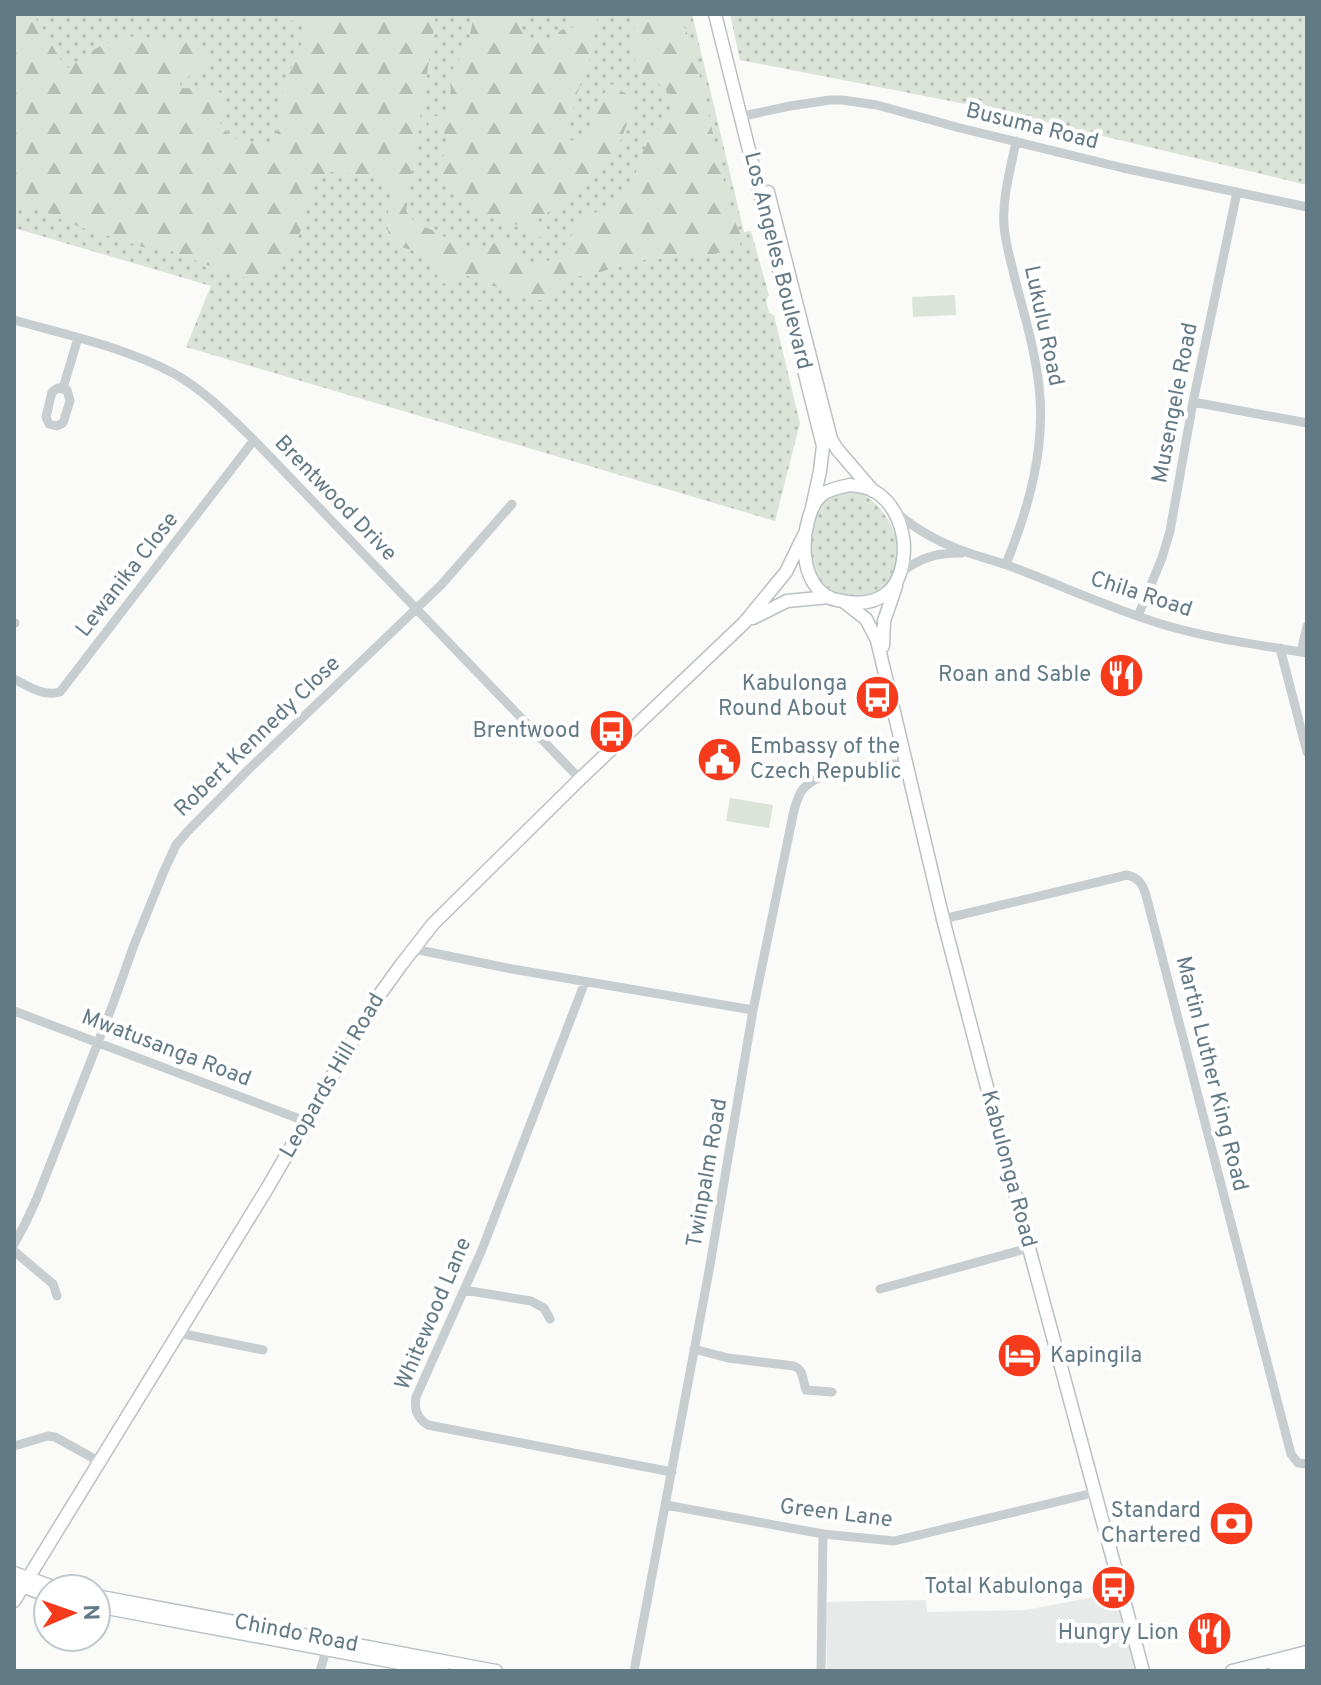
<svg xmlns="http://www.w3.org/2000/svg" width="1321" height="1685" viewBox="0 0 1321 1685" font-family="Overpass,sans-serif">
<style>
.built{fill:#e8eae9}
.grass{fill:url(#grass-dots)}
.forest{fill:url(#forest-firs)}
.garden{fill:#dce3d8}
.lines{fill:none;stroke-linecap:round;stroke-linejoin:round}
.major-casing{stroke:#bac0c3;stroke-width:15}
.minor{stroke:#c8cdd0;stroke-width:9}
.major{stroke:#fff;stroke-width:12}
.labels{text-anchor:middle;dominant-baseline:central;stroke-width:8;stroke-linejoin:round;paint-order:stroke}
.street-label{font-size:22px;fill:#627986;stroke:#fff}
.poi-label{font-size:22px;fill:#627986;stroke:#fff;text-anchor:end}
</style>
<defs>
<pattern id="grass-dots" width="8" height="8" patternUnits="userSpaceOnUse" patternTransform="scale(2)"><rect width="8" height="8" fill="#dce3d8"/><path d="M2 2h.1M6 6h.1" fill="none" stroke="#b6bdb5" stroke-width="1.8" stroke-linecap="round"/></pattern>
<pattern id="forest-firs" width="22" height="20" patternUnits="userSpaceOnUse" patternTransform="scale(2)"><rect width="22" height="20" fill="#dce3d8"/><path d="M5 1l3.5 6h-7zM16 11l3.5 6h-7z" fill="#b6bdb5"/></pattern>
</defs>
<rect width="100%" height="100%" fill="#fafaf8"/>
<!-- built -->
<path class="built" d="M1115,1593L1137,1671H827L825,1602L926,1600L927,1612L1026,1610Z"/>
<!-- grass -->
<path class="grass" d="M14,14H692L744,232L751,231L769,295L766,300L769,313L774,315L800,423L775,521L186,347L211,286L14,228Z
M730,14H1307V185L986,108L740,60Z
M840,491C846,491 852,490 858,492C881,501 899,532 899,556C899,562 896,568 894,573C880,610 827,603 814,569C810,558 809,544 811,533C814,508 819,502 840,491Z"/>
<!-- forest -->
<path class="forest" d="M14,14H33C36,20 41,25 45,32C52,44 57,57 68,68C91,52 112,33 143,37C151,37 160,41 168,41C190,41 198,28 207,59L202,69L180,82L181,88C195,89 216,84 224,97L220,122L228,134L234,138L260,145L272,143L277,137L284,79L299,56L304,31L302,25C291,18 275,19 262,14H436L406,211C409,215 411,218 414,221C419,226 429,228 436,232C449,239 466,251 481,249C489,247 497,240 504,241C519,242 520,270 545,262C564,256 569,234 582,222C594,210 612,208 623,196C635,184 640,155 648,140C656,123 672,120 673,100C665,82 649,83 640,71C628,55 636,32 635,14H678L692,43L725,186L736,224L741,235L740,248L713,254L645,260L588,275L569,278L561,283L552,299L533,301L468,276H456L446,284L440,282C430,255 418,250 391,245L386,221L394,186L386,181L362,175L331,172L319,177L314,183L303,225L292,251L272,275L261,281L230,274L169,250L146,248L80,227L53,216L33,204L18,211H14Z
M474,14H518L523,34L539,41L546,42L552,40L561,30L577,26V14H598L590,59L576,96L567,141L585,139L590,136L591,113L593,107L612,84L633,99L632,111L618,147L602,167L581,182L557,206L536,221L539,226L545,227L550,231L547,237H535L523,224C512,226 496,220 487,216C476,211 440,188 439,177C438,160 454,144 442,129L429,127L428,121L431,116H443L450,107L451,72L468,45Z"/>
<!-- garden -->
<path class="garden" d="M955,295L956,315L913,317L912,297Z
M730,798L773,805L769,828L726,821Z"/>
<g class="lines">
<defs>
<path id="major" d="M715,14L823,446L820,471L812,508
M768,192L831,439L837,449L873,491
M850,485C858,486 867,487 874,491C897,504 907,535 903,560C899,591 879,606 848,602C843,601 835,600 830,598C803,584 801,547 808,521C815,494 824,490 850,485Z
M843,601L866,619L877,640L943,919L1029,1248L1143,1671
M753,618L787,601L829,597
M883,646L884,621L896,586
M14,1573L59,1589
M17,1584L48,1596
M96,1596L496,1671
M14,1601L268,1187L378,997L401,965L433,924L580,779L744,623L786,572L804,535
M96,1606L442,1671
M1232,1671L1307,1652
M1275,1671L1307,1663"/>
</defs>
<!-- major casing -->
<use href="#major" class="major-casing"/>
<!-- minor -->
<path class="minor" d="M748,115L790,106L830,100H842L877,105L960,128L1123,168L1307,207
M14,320C67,335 124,347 173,373C204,390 229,416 254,440L580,779
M58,388L67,390L70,401L63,423L57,426L49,424L46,417L52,392Z
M63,388L78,338
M1193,402L1307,423
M897,513C919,532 944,545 972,554C984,558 996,561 1007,565C1061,585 1113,610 1168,626C1213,639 1261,645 1307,653
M1006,564C1029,508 1046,447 1039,386C1035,350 1024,314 1015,279C1011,261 1005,243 1004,225C1002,197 1011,168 1016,141
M901,572C921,558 937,552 962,553
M1138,616L1162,558L1170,531L1193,402L1237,192
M14,623H15
M1280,648L1307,752
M1301,652L1307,626
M14,679C28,686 43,697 60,692L254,440
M943,919L1127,875C1142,878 1145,890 1148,903L1291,1454L1298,1463L1307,1464
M414,949L512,969L753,1010
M585,982L481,1252L416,1397C414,1410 417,1418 428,1425L672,1472
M14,1011L305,1121
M14,1244L25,1224L37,1198L113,1004L134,945L164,871L176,845L187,832L248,770L442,584L512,504
M14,1251L53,1284L57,1296
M880,1289L1029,1248
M464,1290L531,1301L544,1308L550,1319
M179,1333L263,1350
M694,1349L728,1358L794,1366C805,1371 802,1380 806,1390L832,1392
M14,1446L48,1436L55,1437L100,1462
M666,1505L823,1534L894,1541L1093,1493
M320,1671L328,1644
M634,1671L709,1271L753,1010L794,810C797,802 798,793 805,787C827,766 876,767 905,763
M821,1671L823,1534"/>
<!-- major -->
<use href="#major" class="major"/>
</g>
<!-- icons -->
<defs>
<symbol id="restaurant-disc" viewBox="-11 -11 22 22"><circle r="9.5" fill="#f63b1c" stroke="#fff"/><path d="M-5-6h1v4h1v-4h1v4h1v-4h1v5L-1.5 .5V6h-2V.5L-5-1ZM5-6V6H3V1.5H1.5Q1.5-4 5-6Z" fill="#fff"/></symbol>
<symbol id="bus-disc" viewBox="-11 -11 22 22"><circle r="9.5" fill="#f63b1c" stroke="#fff"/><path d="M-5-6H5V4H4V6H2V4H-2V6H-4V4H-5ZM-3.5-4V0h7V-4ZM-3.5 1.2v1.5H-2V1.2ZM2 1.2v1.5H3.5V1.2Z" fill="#fff"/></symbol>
<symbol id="civic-disc" viewBox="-11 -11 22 22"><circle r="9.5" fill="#f63b1c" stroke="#fff"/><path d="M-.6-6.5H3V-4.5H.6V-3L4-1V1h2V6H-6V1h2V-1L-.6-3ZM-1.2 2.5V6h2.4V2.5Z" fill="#fff"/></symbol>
<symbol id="hotel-disc" viewBox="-11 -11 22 22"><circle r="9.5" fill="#f63b1c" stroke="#fff"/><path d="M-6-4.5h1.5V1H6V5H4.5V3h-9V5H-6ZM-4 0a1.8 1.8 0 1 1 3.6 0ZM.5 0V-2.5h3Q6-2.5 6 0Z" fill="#fff"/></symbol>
<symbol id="bank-disc" viewBox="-11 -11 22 22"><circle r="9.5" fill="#f63b1c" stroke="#fff"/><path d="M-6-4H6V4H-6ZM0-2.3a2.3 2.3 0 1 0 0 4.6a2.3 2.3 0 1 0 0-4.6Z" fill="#fff"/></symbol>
</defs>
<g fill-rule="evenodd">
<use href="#restaurant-disc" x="1096" y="650" width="51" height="51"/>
<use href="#bus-disc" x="852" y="672" width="51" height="51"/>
<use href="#bus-disc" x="586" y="706" width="51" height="51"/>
<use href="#civic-disc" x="694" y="734" width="51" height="51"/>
<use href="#hotel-disc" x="994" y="1330" width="51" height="51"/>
<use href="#bank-disc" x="1206" y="1498" width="51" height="51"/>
<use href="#bus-disc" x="1088" y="1562" width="51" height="51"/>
<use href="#restaurant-disc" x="1184" y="1608" width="51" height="51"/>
</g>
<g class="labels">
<!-- street labels -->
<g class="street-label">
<text transform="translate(1032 127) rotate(14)">Busuma Road</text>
<text transform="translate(777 261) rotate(76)">Los Angeles Boulevard</text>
<text transform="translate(1043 326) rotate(78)">Lukulu Road</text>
<text transform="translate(1176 403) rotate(-79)">Musengele Road</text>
<text transform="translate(335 499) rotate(46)">Brentwood Drive</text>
<text transform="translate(128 575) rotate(-52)">Lewanika Close</text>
<text transform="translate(1141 595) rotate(18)">Chila Road</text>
<text transform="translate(258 737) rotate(-44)">Robert Kennedy Close</text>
<text transform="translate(166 1049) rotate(21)">Mwatusanga Road</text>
<text transform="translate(1211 1074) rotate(76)">Martin Luther King Road</text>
<text transform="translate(333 1076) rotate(-60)">Leopards Hill Road</text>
<text transform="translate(1008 1169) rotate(75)">Kabulonga Road</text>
<text transform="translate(708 1173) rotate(-80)">Twinpalm Road</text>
<text transform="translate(434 1314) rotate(-67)">Whitewood Lane</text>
<text transform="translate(836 1514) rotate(7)">Green Lane</text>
<text transform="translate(296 1634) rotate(11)">Chindo Road</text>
</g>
<!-- poi labels -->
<g class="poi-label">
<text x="1091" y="675">Roan and Sable</text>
<text x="847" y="684">Kabulonga<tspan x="847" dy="25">Round About</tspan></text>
<text x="580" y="731">Brentwood</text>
<text x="750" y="747" text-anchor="start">Embassy of the<tspan x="750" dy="25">Czech Republic</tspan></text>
<text x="1050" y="1356" text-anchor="start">Kapingila</text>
<text x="1201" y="1511">Standard<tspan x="1201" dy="25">Chartered</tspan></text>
<text x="1083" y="1587">Total Kabulonga</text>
<text x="1179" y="1633">Hungry Lion</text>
</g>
</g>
<!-- border -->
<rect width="1321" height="1685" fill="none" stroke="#627986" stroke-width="32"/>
<!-- north arrow -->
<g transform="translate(72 1613) rotate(88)"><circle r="38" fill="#ffffff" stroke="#c0c9cf" stroke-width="2"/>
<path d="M0-6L14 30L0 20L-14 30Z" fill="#f63b1c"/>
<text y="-12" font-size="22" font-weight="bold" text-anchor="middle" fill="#627986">N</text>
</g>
</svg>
